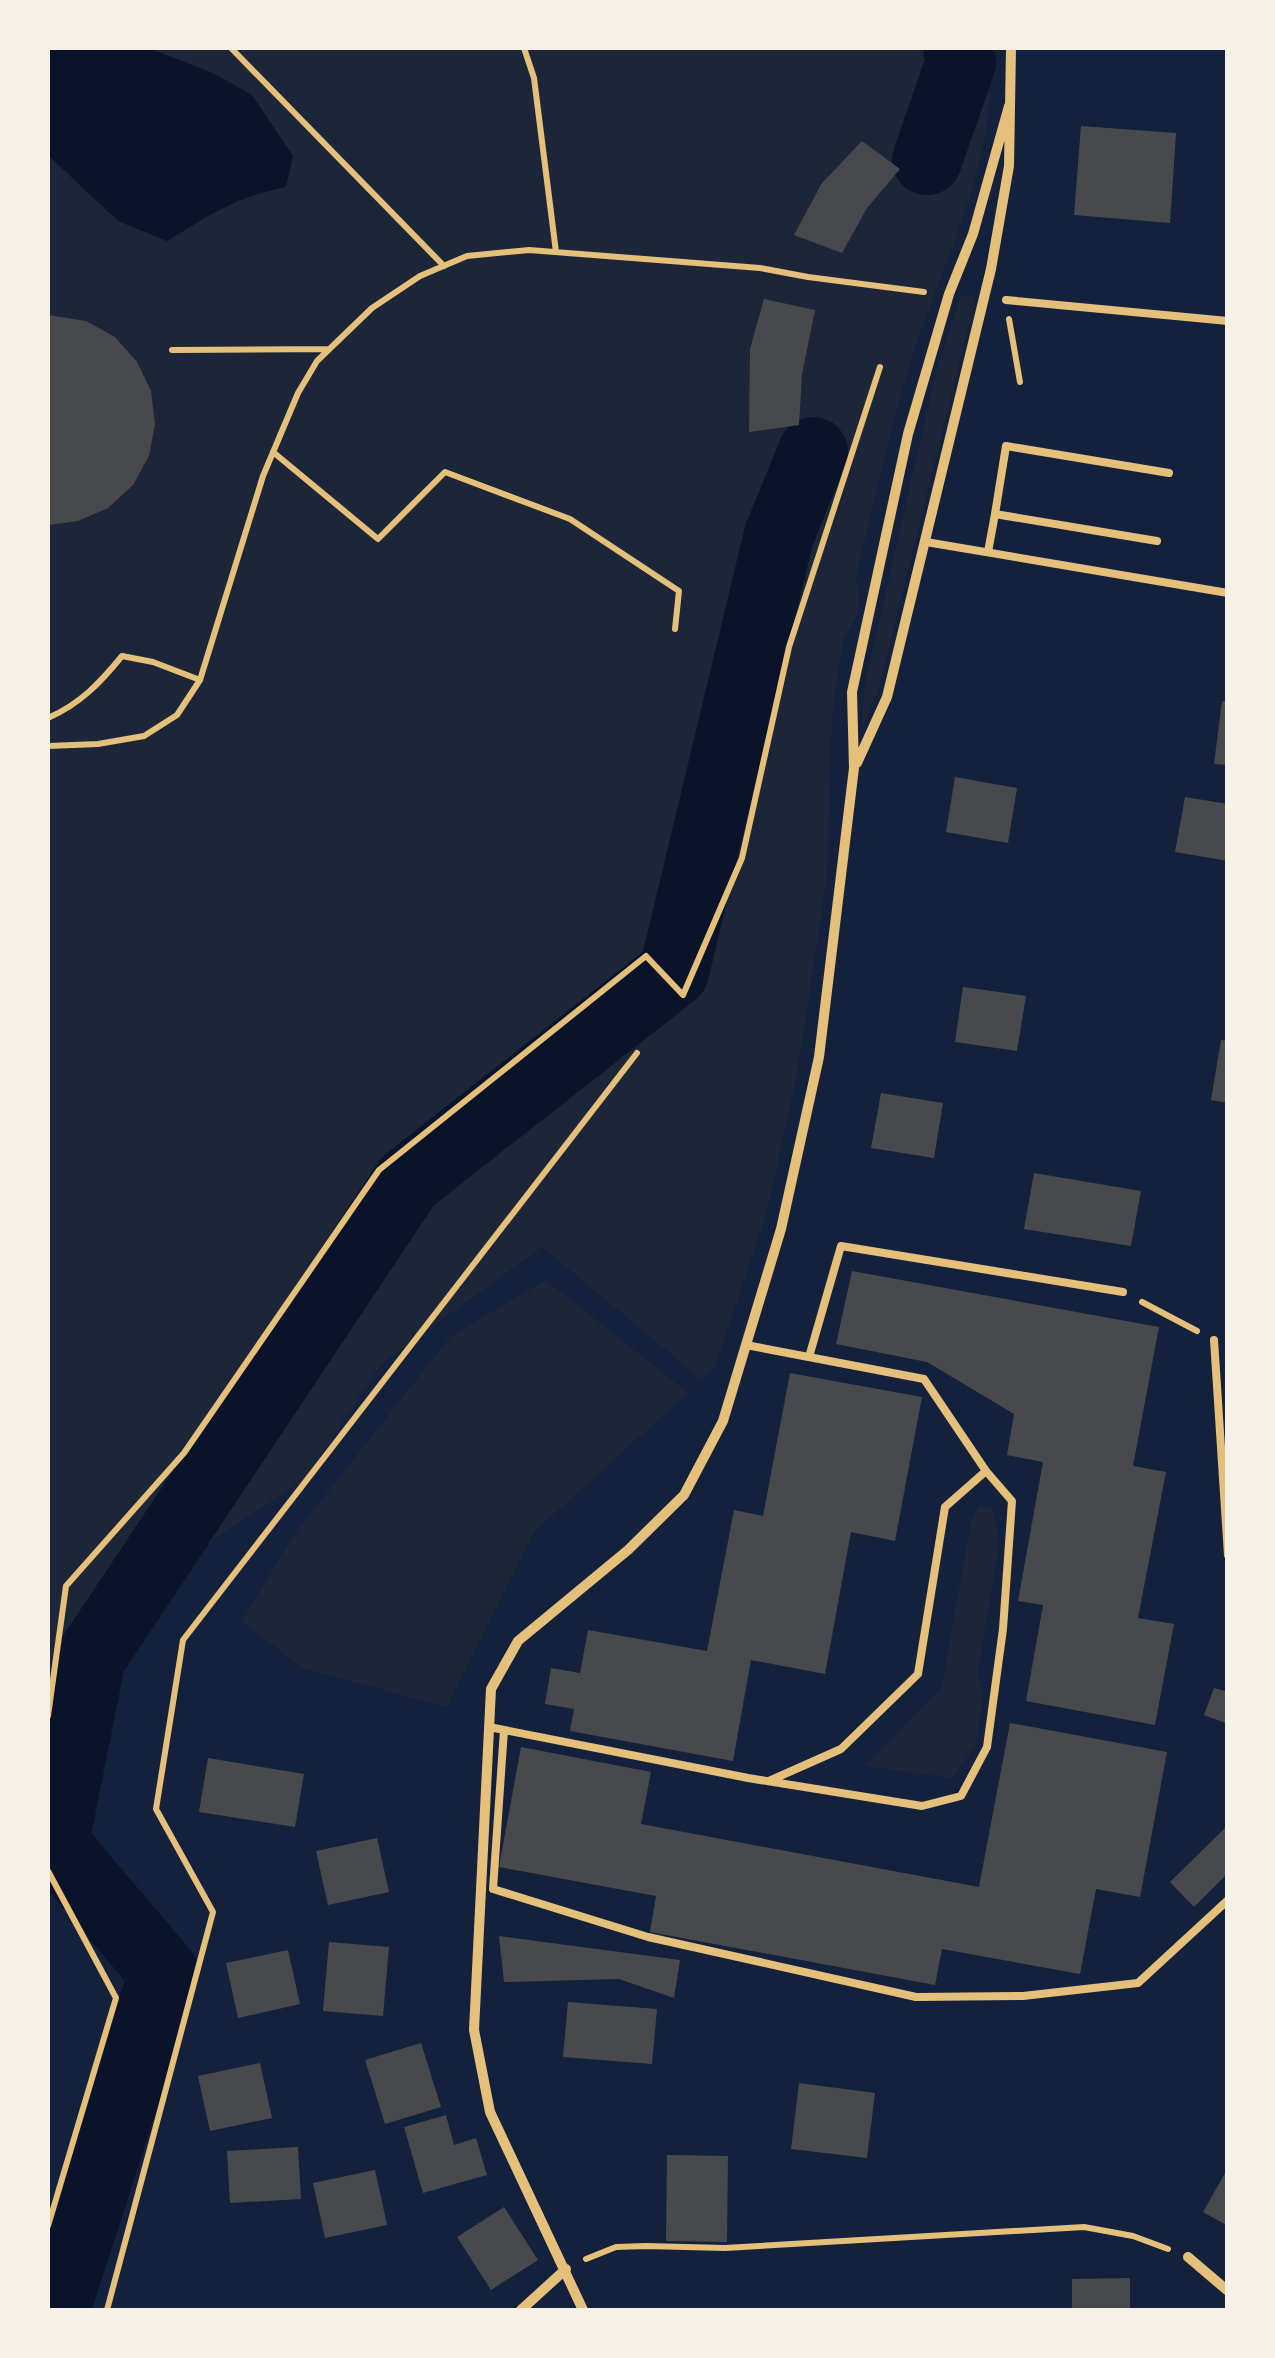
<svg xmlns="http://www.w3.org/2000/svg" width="1275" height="2358" viewBox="0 0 1275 2358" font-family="'Work Sans',sans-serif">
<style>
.green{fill:#1d2539}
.water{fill:#0b132b}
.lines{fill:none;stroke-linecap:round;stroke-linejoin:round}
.river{stroke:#0b132b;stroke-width:70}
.building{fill:#48494c}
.path{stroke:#e5c07b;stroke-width:6}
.service{stroke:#e5c07b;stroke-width:8}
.minor{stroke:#e5c07b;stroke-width:10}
</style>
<rect width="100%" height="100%" fill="#14213d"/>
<!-- green -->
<path class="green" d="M48,48H987C1002,162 940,263 908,370C888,438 873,508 856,576L860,610L843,640L832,715L827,876L797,1074L767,1212L714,1369L701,1379L542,1247L382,1363L304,1480L151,1580L103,1582L80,1611L48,1673Z
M961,295L976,297L878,691L862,729L864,688L936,372Z
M546,1280L688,1393L535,1531L447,1707L302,1668L242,1621L293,1536L451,1336Z
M979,1506L993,1508L999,1544L977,1675L984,1692L975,1746L952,1778L866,1766L942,1686L971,1521Z"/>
<!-- water -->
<path class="water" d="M48,48H149L213,73L252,95L293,156L286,187C233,198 212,214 167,241L118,221L48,155Z"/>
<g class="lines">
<!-- river -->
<path class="river" d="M927,160L961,62L958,48
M55,2310L164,1973L54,1843L91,1657L408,1181L674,972L779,535L813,452"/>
</g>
<!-- building -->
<path class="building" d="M1081,126L1176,133L1170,223L1074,215Z
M862,141L900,169L867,208L842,253L794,235L822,183Z
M764,299L815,310L802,374L799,425L749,432L750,349Z
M48,315L86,321L115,337L137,362L151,391L155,424L149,456L133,485L108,508L78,521L48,525Z
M1222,701L1228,702V765L1214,764Z
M955,777L1017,788L1008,843L946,832Z
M1185,797L1228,804V861L1175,852Z
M963,987L1026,996L1017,1051L955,1042Z
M1221,1040L1228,1041V1103L1211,1100Z
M881,1093L943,1103L934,1158L871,1148Z
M1034,1173L1141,1191L1131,1246L1024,1229Z
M852,1271L1159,1327L1133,1466L1166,1472L1138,1618L1174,1624L1155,1725L1026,1701L1043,1605L1018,1601L1043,1462L1007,1455L1014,1414L927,1362L836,1344Z
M790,1373L922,1397L895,1541L851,1532L825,1674L751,1660L733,1761L570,1731L574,1709L545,1704L551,1668L580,1673L588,1630L707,1651L734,1510L763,1516Z
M1214,1688L1228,1692V1724L1204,1715Z
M1010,1723L1167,1752L1140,1897L1096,1889L1080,1974L942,1949L935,1985L650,1932L656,1896L499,1867L521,1747L651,1772L641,1824L979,1887Z
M208,1758L304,1774L295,1827L199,1812Z
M1228,1825V1873L1194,1907L1170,1882Z
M377,1838L389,1892L328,1905L316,1851Z
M499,1936L680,1960L674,1998L619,1979L504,1982Z
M329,1942L389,1947L383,2016L323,2011Z
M288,1950L300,2004L238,2018L226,1963Z
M568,2002L657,2009L652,2064L563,2057Z
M421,2043L441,2107L385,2124L365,2060Z
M260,2063L272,2118L210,2131L198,2076Z
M799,2083L875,2093L867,2158L791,2149Z
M446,2115L454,2145L476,2138L487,2175L423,2193L404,2127Z
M298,2147L301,2199L230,2203L227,2151Z
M667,2155L728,2156L727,2242L666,2241Z
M1228,2168V2226L1203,2212Z
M375,2170L387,2225L325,2238L313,2183Z
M504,2207L538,2260L491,2290L457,2237Z
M1130,2278V2310H1072V2279Z"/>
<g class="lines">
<!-- path -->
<path class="path" d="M231,48L444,266
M524,48L534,78L556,252
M1009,319L1020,382
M172,350L329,349
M273,452L378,539L445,472L570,519L679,591L675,629
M48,718C80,704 100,683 122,656L153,662L200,680
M48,746L98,744L144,736L177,715L200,680L263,476L298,393L317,361L372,308L420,276L467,256L529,250L760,268L808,277L924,292
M1142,1302L1197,1331
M48,1716L66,1586L184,1453L379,1170L646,956L683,995L742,858L789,647L880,367
M48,1871L116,1998L48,2226
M586,2259L616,2247L646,2246L725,2248L1084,2227L1133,2236L1168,2249
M107,2310L213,1912L156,1809L183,1640L637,1053"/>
<!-- service -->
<path class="service" d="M1006,300L1228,321
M1157,541L995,514L1006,446L1169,473
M926,542L1228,593
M988,552L995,514
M1214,1340L1228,1555
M746,1345L924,1379L986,1471
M809,1357L841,1246L1123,1292
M489,1727L748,1778L922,1806L961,1796L987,1747L1003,1629L1012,1501L986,1471L945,1507L918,1674L841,1749L769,1781
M504,1730L493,1889L648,1937L916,1997L1023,1996L1138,1983L1228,1900"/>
<!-- minor -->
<path class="minor" d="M857,763L887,697L991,269L1009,166L1011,48
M1188,2257L1228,2291
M521,2310L566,2269
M583,2310L490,2112L474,2030L491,1689L518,1641L628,1550L684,1495L723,1421L781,1229L819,1057L854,768L852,692L908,434L949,294L973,234L1009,106"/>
</g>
<!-- border -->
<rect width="1275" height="2358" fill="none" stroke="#f6f1e7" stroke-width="100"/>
</svg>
